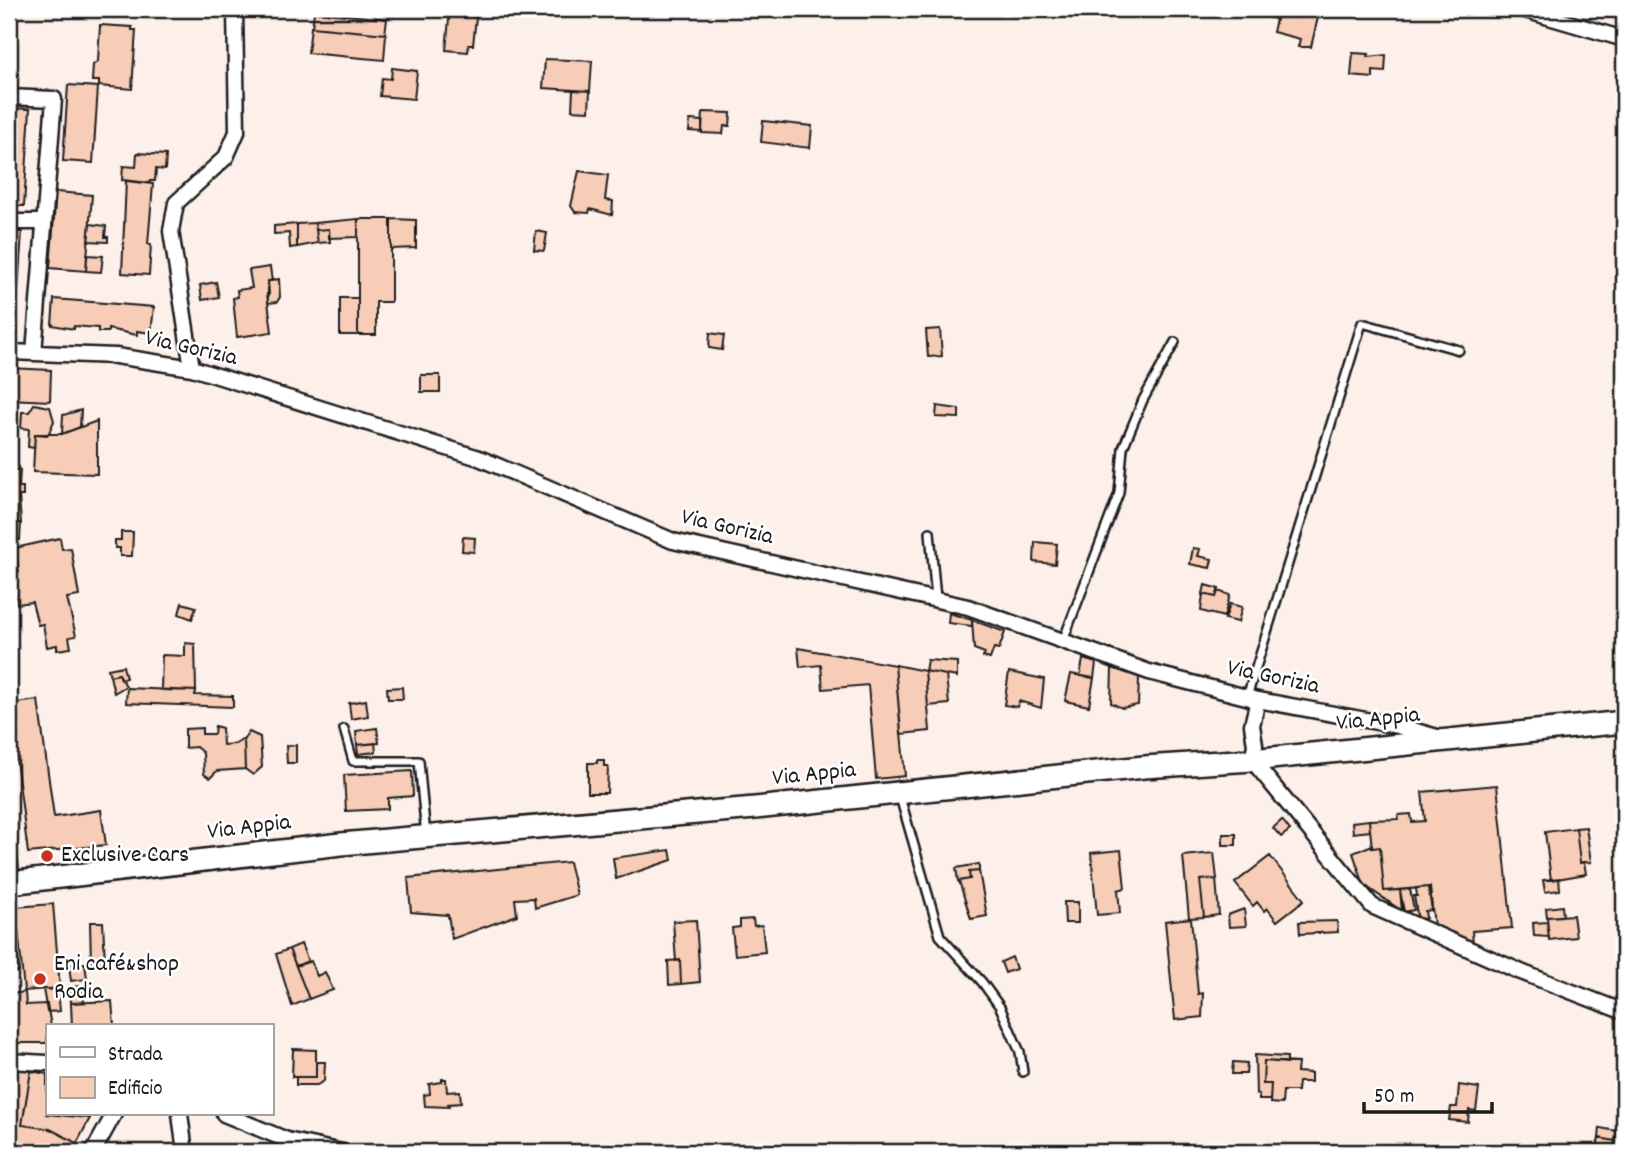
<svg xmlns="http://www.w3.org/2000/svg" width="1633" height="1161" viewBox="0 0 1633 1161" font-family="Dekko,sans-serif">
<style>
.building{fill:#f8cdb8;stroke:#1c1c1c;stroke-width:2}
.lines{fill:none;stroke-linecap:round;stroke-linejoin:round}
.lane-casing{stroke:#1c1c1c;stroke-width:12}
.street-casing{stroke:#1c1c1c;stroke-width:19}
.secondary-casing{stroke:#1c1c1c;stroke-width:26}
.lane{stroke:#fff;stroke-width:7}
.street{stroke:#fff;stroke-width:14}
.secondary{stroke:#fff;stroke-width:21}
.poi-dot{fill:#c8321e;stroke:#fff;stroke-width:2.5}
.labels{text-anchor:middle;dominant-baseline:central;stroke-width:5;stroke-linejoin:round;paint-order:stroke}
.street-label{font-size:24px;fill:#1c1c1c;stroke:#fff}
.poi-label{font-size:24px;fill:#1c1c1c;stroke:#fff;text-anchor:start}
</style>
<rect width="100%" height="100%" fill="#fdf0ea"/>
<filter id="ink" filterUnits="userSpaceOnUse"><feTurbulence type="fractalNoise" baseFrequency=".0143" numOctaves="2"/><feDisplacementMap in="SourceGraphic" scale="14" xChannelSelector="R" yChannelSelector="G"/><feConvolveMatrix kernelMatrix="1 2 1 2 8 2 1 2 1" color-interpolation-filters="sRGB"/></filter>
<g filter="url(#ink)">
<!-- building -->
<path class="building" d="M450,9H462V15L476,17L473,45H469L468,52L446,50Z
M1263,9H1280L1279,12L1299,17L1301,9H1320L1311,47H1298L1300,39L1273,32L1276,19L1262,16Z
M314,12L387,19L385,34L312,27Z
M100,25L132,27V30H136L132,89L99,86V81H92L93,65L98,61Z
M311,27L386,34L384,60L308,53Z
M1353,53L1369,54L1368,57L1386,55L1385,72L1373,71V78L1351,76Z
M545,59L592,61L590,91L543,88Z
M392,68L417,71L414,99L380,96L382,78L391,79Z
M68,85L98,87L93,163L63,161Z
M573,90L590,91L589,111L572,110Z
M9,108L30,109L24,206H9Z
M703,112L731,113L730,126H724L723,134L702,133Z
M690,120L702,121V132L689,131Z
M763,121L812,126L810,148L761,142Z
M137,153L166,155L165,170L156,169L155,181H150V183L122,180L123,166L136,167Z
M579,171L608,175L605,200L613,201L612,215L590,209L589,213L575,212L571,206Z
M126,181L153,184L148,244L151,245L149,275L122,273Z
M56,192L92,195L86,271L50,268Z
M358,219V237L329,238V229L316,230L315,223Z
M358,219H391V302H376V335H358Z
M391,219L416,220V248L391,249Z
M315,223L318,243L297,247V224Z
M90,224L106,226L105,237H108V242L88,241Z
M297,224V247L290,248L289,233L274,234V226Z
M329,229L330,242L318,243L316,230Z
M536,231L547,233L544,251L534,250Z
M9,232H22L15,336H9Z
M87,255L103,256L101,272L86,271Z
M270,267L272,281H268L269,294H267L272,332L237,337L233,298L238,297L237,290L252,288L249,270Z
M279,279L280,297L277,302L268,303V281Z
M216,282L219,297L202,300L200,285Z
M340,298H358V335H340Z
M54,299L154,307L151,333L137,331V335L108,329V332H98V328L74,326V329L52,325Z
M940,329L942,356L928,357L926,330Z
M710,333L724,335L722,350L709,348Z
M9,368L51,370L50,401L9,399Z
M421,375H440V392H421Z
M34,404L50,407L54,421L48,435L35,434L34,448L28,447L29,429L21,428L22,412H29Z
M937,406L959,409V418L936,417Z
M81,410L80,427L62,434L63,415Z
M97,421V474L33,472L35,434H62Z
M9,451L13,452L12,469L20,470L19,487H23V496H19L21,523H9Z
M9,523H21L20,540H9Z
M121,532H133L132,556H120V548H115V540H121Z
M463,537L475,538L474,552L462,551Z
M60,538L62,549L71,548L79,596L67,598L76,636L69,637L71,648L57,650V645L47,647L43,624L38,625L32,602L17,604L12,573L19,572L15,548Z
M1035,542L1057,544L1055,564L1034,562Z
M1193,548L1200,549L1198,556L1212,559L1210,568L1190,564Z
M1205,585L1219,589L1216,597L1203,594Z
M1218,591L1230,595L1224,617L1201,611L1203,594L1216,597Z
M182,603L196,607L192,619L179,614Z
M1230,604L1242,607L1238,622L1225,619Z
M949,613L972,620V626L948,623Z
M972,620L1005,632L999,649L994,648L990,659L983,657L985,653L974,649Z
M185,643L195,644L196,691L161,690L162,655L185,656Z
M798,648L895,665L905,776L876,779L868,685L823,689L821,665L800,667Z
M1083,659L1096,663L1094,678L1080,676Z
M927,660L957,662V677L925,671Z
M895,665L925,671L930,731L901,734Z
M123,666L126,678L121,679L119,674L110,676L108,669Z
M1112,668L1139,677L1138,705L1122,708L1111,703Z
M925,671L946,675L949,704L928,706Z
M1009,672L1044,679L1041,708L1019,701L1017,707L1004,705Z
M119,674L126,686L114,693L110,676Z
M1071,674L1094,678L1089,706L1065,701Z
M402,687L403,699H388L387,688Z
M127,688L196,691L195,695L233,696V707L126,703Z
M38,700L54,817L101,810L106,845L28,853L9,704Z
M366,700L368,716L351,719L349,703Z
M215,726L222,728L223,745L235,744L244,739L245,769L217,771L210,778L204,774L203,753L196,747L185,748V729L202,728V734H214Z
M377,728L379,743L357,745L356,731Z
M249,732L260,737L262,767L253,775L245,769L244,739Z
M375,743L376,752L358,754L357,745Z
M296,745V763H287L286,746Z
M597,760H604V766H608L607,793H588V763H597Z
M412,771L413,796L388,798V809L346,811L344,775Z
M1497,785L1512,928L1472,931L1473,944L1434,927L1430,887L1384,891L1380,847L1372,848L1369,820L1398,819V815L1411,814L1412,822L1425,821L1422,792Z
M1282,820L1290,830L1281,837L1273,828Z
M1369,820L1370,831L1353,833L1352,822Z
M1586,827L1591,862L1580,863L1576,828Z
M1576,828L1580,863L1584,862L1586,874L1551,880L1545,832Z
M1223,834H1236V845H1223Z
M1372,845V848L1380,847L1384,891L1400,890L1402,911L1364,885L1353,853Z
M670,850L672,860L616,879L613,858Z
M1121,850L1125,888L1118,890L1120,913L1097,915L1091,853Z
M1214,853L1217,879L1200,880L1204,917L1189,918L1183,856Z
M1270,856L1304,900L1277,921L1267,908L1264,911L1257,902L1253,906L1235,883Z
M569,862L577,895L535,908L534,898L515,899L517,915L452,939L448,915L411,912L408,878Z
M979,864V871L969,872L970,879L958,881L956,868Z
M979,871L987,916L971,919L959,881L970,879L969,872Z
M1559,878L1560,890L1545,892L1543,880Z
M1216,879L1219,915L1204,917L1200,880Z
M1428,887L1432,910L1425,911L1426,918L1418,920L1414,896H1417L1416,888Z
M1410,889L1414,910L1404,912L1400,890Z
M1064,902H1078V923H1065Z
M53,904L60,988L24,991L16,907Z
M1562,906L1563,916L1547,917L1546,908Z
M1244,909L1246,926L1229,927L1228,915Z
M1573,915L1576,937L1549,940L1547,917Z
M1191,918L1198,994L1203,993L1202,1017L1175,1020L1165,921Z
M753,919L754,926L762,925L765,952L735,955L732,928L740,927V920Z
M696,920L700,982L681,984L680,960L676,961L673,921Z
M1337,921L1338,932L1300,934L1299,922Z
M90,922H103L105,962H91Z
M1547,922L1549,937L1534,936L1533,923Z
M301,944L308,961L296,966L289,949Z
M289,949L309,999L292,1006L276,954Z
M1012,957L1016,969L1005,973L1001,962Z
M18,959L19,972L9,973V960Z
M680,960L681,984L669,985L668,961Z
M311,961L317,976L325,972L333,990L309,999L296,966Z
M85,963L87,979L71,981L69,965Z
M82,986L84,1002L71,1003L70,987Z
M43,989L58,990L60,1011L47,1012Z
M25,992L26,1005L47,1004L51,1026H47V1043H9L10,994Z
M112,1001L114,1026H72L71,1003Z
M293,1049L316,1050V1077H292Z
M1255,1055L1287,1057V1063L1264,1061L1263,1084H1271L1270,1100H1259V1094H1256Z
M1264,1061L1298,1063L1297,1072L1311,1073V1082H1298L1297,1091H1283L1282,1104L1270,1103L1271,1084H1263Z
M316,1062H325L324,1081L317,1085H296V1077H316Z
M1233,1062L1247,1063L1246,1074H1232Z
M9,1067L31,1071L22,1125L50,1129L77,1143L72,1152H17L16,1142L12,1140L9,1146V1123L12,1124L9,1109Z
M31,1071L47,1074V1114L90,1118L77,1143L50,1129L22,1125Z
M442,1079H446L447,1092L460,1091L461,1103L448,1104L449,1107L425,1106L424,1095L430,1094L429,1084L442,1082Z
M1459,1085L1479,1088L1476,1111L1469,1110L1468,1122L1449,1120L1451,1107H1457Z
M1600,1128L1617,1131L1615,1141L1599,1138Z
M1599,1138L1615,1141L1614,1152H1596Z"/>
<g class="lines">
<defs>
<path id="lane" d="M930,532L936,599
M1063,641L1119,493L1123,448L1143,400L1175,342
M1247,697L1362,323L1459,350
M344,729L353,761H419L426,836
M900,797L940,936L982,982L1000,1007L1020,1052L1023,1072"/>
<path id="street" d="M1521,9L1624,39
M9,97L54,99L34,353
M9,222H44
M9,352L116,356L192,368L479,458L673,541L968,607L1149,672L1258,700L1398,726L1437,737
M192,368L171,231L176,203L226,157L237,132L235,9
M1258,700L1252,725L1255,745L1252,760L1372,906L1521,972L1624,1012
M9,858L12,882
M9,1061L47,1063
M180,1114L185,1152
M224,1114L287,1140L342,1152
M93,1152L114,1114"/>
<path id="secondary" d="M9,883L341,844L755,808L1144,767L1252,760L1624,722"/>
</defs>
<!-- lane casing -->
<use href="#lane" class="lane-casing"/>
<!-- street casing -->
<use href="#street" class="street-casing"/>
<!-- secondary casing -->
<use href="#secondary" class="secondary-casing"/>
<!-- lane -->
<use href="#lane" class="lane"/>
<!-- street -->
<use href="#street" class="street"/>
<!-- secondary -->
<use href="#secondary" class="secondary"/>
</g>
</g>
<!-- markers -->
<g class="poi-dot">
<circle cx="47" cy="856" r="7"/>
<circle cx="40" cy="979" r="7"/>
</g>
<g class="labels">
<!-- street labels -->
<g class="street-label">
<text transform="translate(191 349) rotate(13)">Via Gorizia</text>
<text transform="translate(727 528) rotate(13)">Via Gorizia</text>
<text transform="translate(1273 678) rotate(12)">Via Gorizia</text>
<text transform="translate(1378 720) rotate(-6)">Via Appia</text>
<text transform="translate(814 775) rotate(-6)">Via Appia</text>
<text transform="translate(249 828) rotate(-7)">Via Appia</text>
</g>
<!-- poi labels -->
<g class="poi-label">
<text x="61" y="856">Exclusive Cars</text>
<text x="54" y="965">Eni café&amp;shop<tspan x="54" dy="28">Rodia</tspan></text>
</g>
</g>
<!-- margin -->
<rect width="1633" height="1161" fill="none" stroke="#fff" stroke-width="35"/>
<rect x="18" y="18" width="1598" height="1126" fill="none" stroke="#1c1c1c" stroke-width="2.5" filter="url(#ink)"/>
<!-- legend -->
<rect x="46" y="1024" width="228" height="91" fill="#ffffff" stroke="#a4a4a4" stroke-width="2"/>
<rect x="60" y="1047" width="35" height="10" fill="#ffffff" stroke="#a4a4a4" stroke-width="2"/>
<text x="108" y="1060" font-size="21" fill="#1c1c1c">Strada</text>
<rect x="60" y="1077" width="35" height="21" fill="#f8cdb8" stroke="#a4a4a4" stroke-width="2"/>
<text x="108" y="1094" font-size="21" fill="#1c1c1c">Edificio</text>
<!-- scale -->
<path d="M1364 1102v10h128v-10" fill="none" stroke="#1c1c1c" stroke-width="3.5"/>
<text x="1374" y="1102" font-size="21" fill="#1c1c1c" stroke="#ffffff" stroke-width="5" paint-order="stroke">50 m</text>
</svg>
